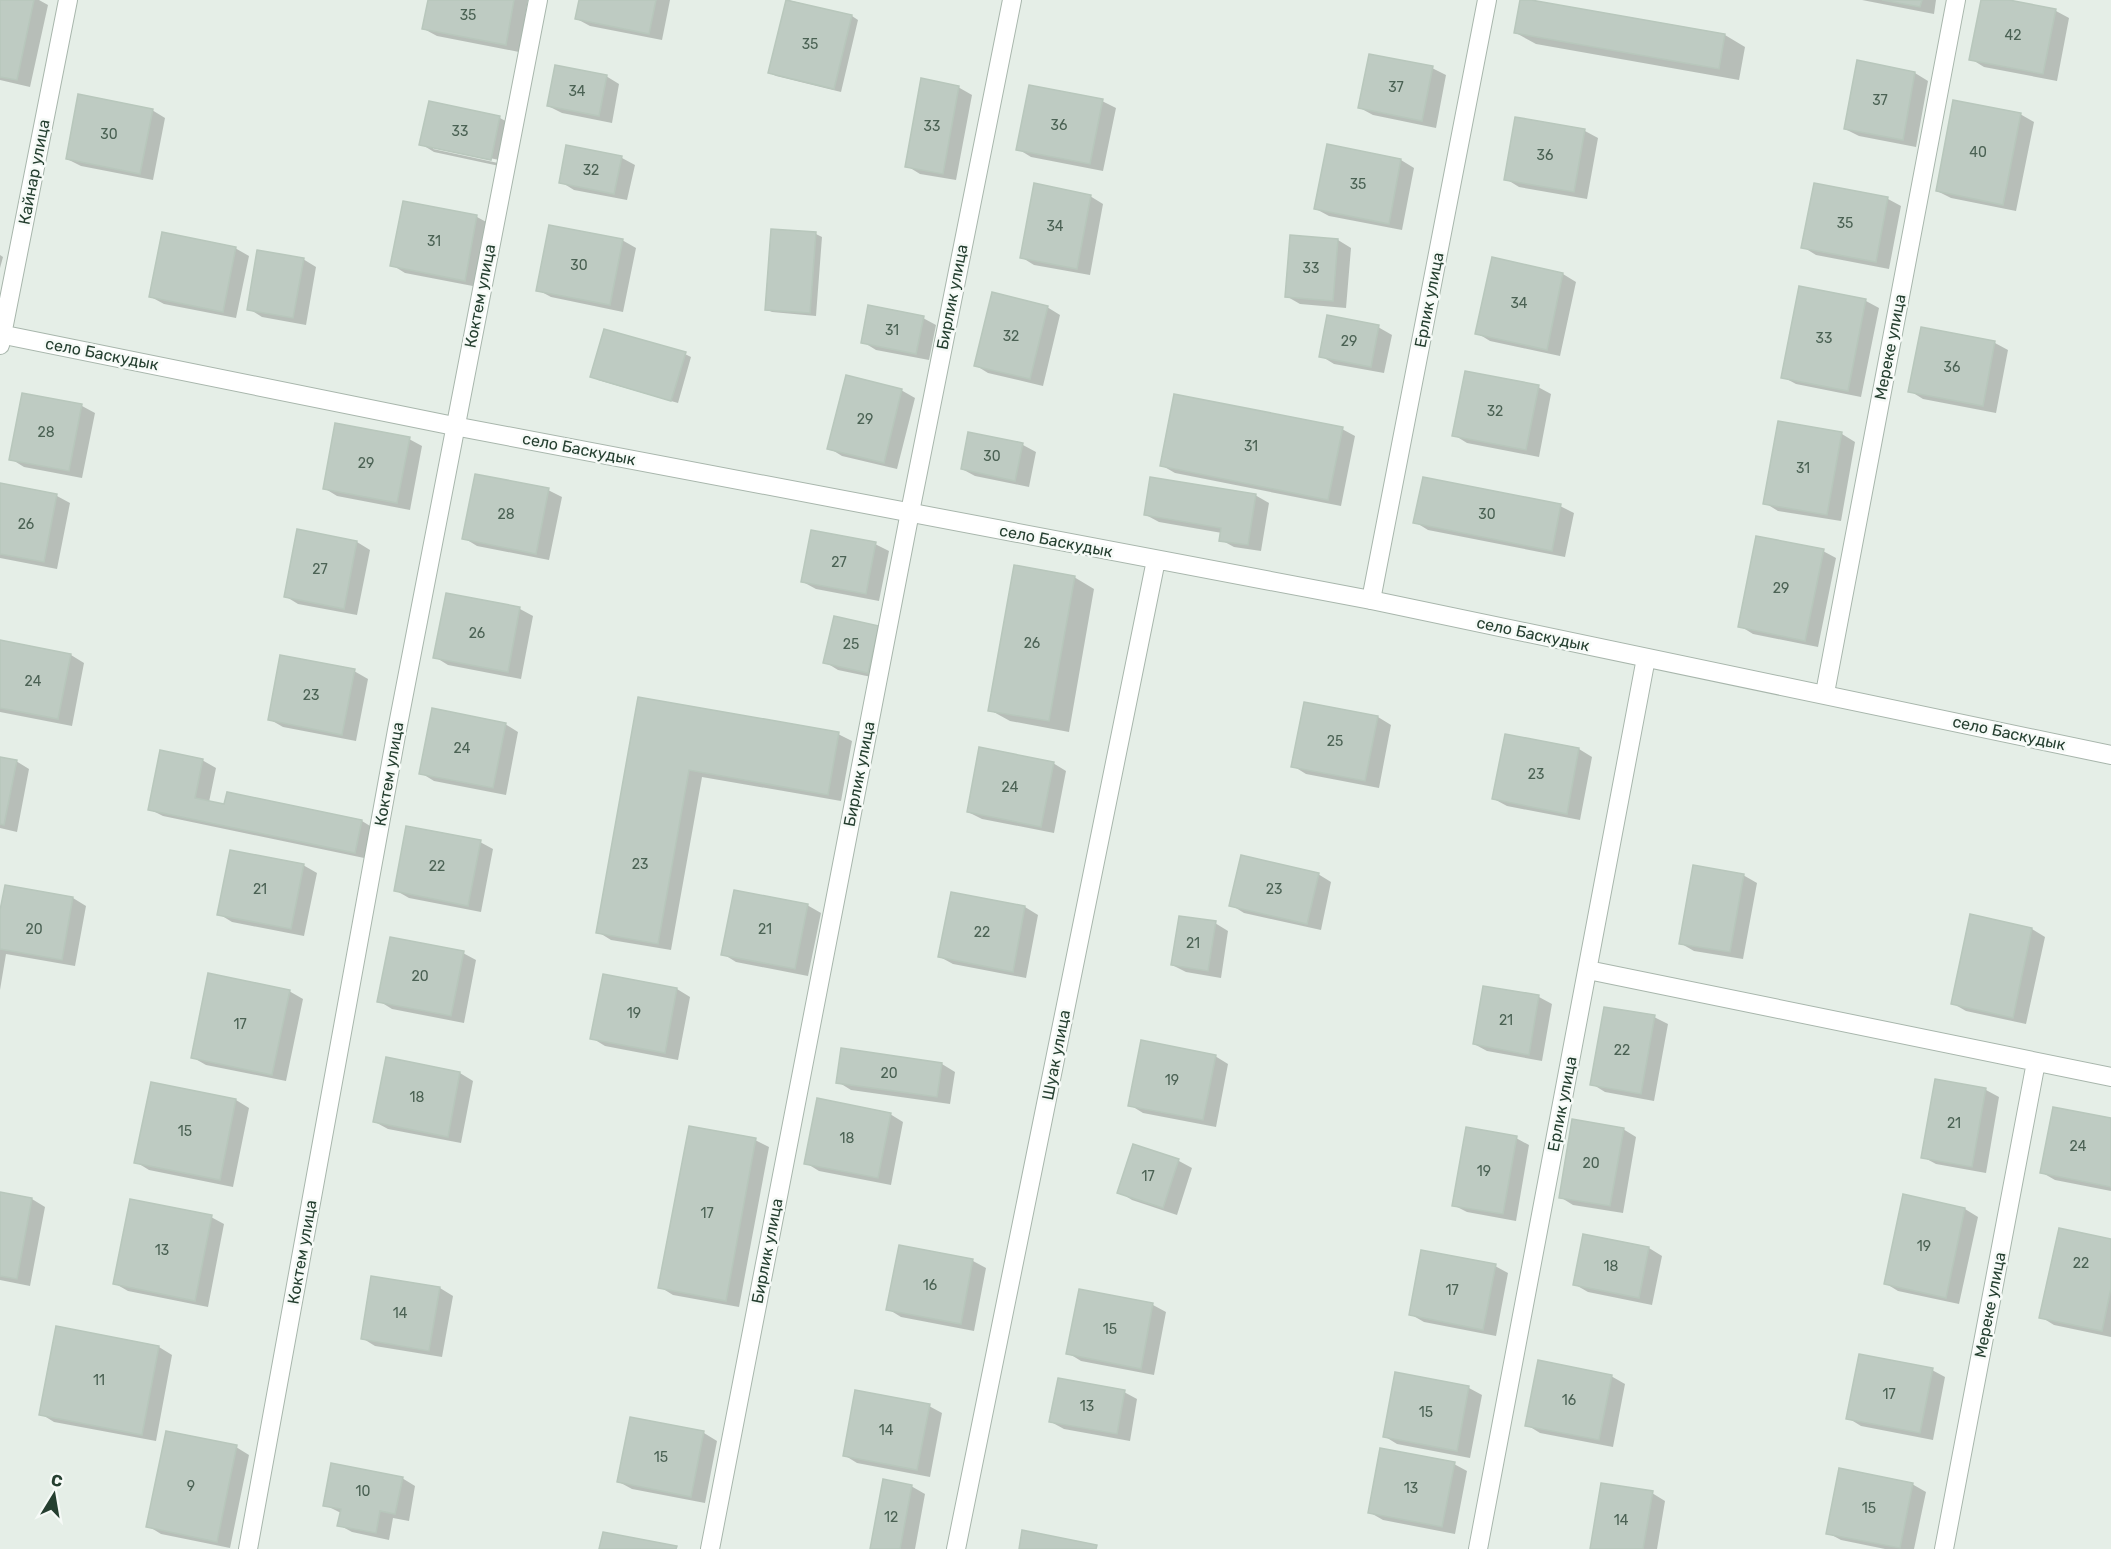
<svg xmlns="http://www.w3.org/2000/svg" width="2111" height="1549" viewBox="0 0 2111 1549" font-family="Rubik,sans-serif">
<style>
.shadow{fill:#0003;fill-rule:evenodd}
.building{fill:#becbc2;stroke:#b8c7bc;stroke-width:1.5}
.lines{fill:none;stroke-linecap:round;stroke-linejoin:round}
.minor-casing{stroke:#a8b6ac;stroke-width:20}
.tertiary-casing{stroke:#a8b6ac;stroke-width:20}
.minor{stroke:#fff;stroke-width:18}
.tertiary{stroke:#fff;stroke-width:18}
.labels{text-anchor:middle;dominant-baseline:central;stroke-width:5;stroke-linejoin:round;paint-order:stroke}
.number-label{font-size:14px;fill:#4b6254}
.street-label{font-size:16px;fill:#253f30;stroke:#f6faf7}
</style>
<rect width="100%" height="100%" fill="#e5eee7"/>
<!-- shadow -->
<path class="shadow" d="M0,0H39L48,5L30,87L0,80Z
M429,0H528L519,52L437,36L424,29Z
M580,0H670L662,40L590,26L577,19Z
M788,0L852,16L858,20L841,92L776,76L770,73Z
M1521,0L1725,35L1745,47L1739,80L1536,44L1516,33Z
M1862,0H1936L1934,14Z
M1982,0H2001L2056,11L2069,18L2057,81L1984,67L1971,59Z
M1858,62L1915,73L1928,81L1916,147L1859,136L1845,129Z
M1432,68L1446,75L1436,128L1373,115L1360,108Z
M606,76L619,84L612,123L562,113L548,106Z
M958,87L972,95L956,180L920,174L907,166Z
M1102,101L1116,108L1103,171L1031,157L1018,149Z
M430,103L500,118L513,125L504,167L434,152L421,144ZM433,146L499,160L498,163L433,149Z
M152,110L165,118L153,180L81,166L67,159Z
M2020,114L2034,122L2016,211L1951,198L1937,191Z
M1517,119L1585,131L1598,138L1587,199L1519,187L1506,179Z
M1328,146L1401,160L1414,168L1402,230L1329,216L1316,209Z
M622,158L635,165L627,200L574,190L561,182Z
M1090,196L1103,204L1090,275L1034,265L1021,257Z
M1888,199L1901,206L1889,269L1816,255L1803,247Z
M404,203L477,217L490,224L478,287L405,273L392,265Z
M816,234L822,237L816,316L772,312L766,309Z
M622,240L636,248L623,312L551,297L538,290Z
M1338,240L1351,248L1346,308L1300,304L1286,296Z
M235,248L249,256L236,318L164,304L151,297Z
M0,255L3,257L0,268Z
M303,259L316,267L306,325L262,317L249,309Z
M1493,259L1563,274L1576,282L1560,356L1490,341L1477,333Z
M1800,288L1866,301L1879,308L1861,397L1796,384L1783,377Z
M1047,307L1060,315L1043,386L988,373L975,365Z
M923,318L936,325L929,360L876,350L863,342Z
M1378,327L1392,335L1384,373L1334,364L1321,356Z
M1922,328L1995,343L2008,350L1996,413L1923,399L1910,391Z
M685,354L691,357L678,403L598,380L592,376Z
M1538,387L1551,394L1539,457L1467,443L1454,435Z
M901,390L915,398L897,469L842,456L829,448Z
M23,394L82,406L95,413L82,478L24,467L11,459Z
M1779,422L1842,434L1855,442L1841,521L1778,511L1765,503Z
M1342,429L1355,436L1341,506L1175,473L1161,465Z
M969,434L1023,445L1036,452L1029,487L975,476L962,469Z
M409,439L422,446L410,510L337,496L324,488Z
M0,485L57,496L70,503L57,569L0,558Z
M548,490L562,497L549,560L477,546L464,538Z
M1255,495L1269,503L1261,551L1234,547L1221,540L1222,533L1159,522L1146,515Z
M1560,506L1574,513L1565,557L1428,530L1415,522Z
M298,531L357,542L370,550L357,615L298,604L285,596Z
M875,544L889,551L879,601L816,589L803,582Z
M1823,551L1836,558L1818,647L1753,634L1740,626Z
M1074,577L1094,589L1069,732L1010,721L990,710Z
M520,609L533,616L521,679L448,665L435,657Z
M878,627L881,679L838,670L825,662Z
M0,642L71,655L84,663L72,726L0,712Z
M354,671L368,679L356,741L283,727L269,719Z
M640,698L838,734L852,741L841,801L702,777L671,950L611,940L598,932Z
M1378,717L1391,725L1379,788L1306,774L1293,766Z
M505,724L518,732L506,795L434,781L421,773Z
M1506,735L1579,749L1592,757L1580,820L1507,806L1494,799Z
M0,758L16,761L29,769L17,832L0,828Z
M202,760L216,768L209,802L362,821L375,829L369,859L163,816L149,809Z
M1053,763L1066,771L1054,833L982,819L968,812Z
M480,842L493,849L481,912L409,898L395,890Z
M303,865L317,873L304,936L232,922L219,914Z
M1318,874L1331,882L1321,930L1244,913L1231,905Z
M1743,875L1757,883L1743,959L1694,951L1680,943Z
M952,893L1025,907L1038,915L1026,978L953,964L940,957Z
M73,898L86,906L75,966L6,954L0,990V919Z
M807,905L821,913L808,976L736,962L723,954Z
M1215,923L1228,931L1221,978L1186,972L1172,965Z
M2032,929L2045,937L2026,1024L1966,1011L1952,1003Z
M463,953L476,960L464,1023L392,1009L379,1001Z
M604,975L677,989L690,997L678,1060L605,1046L592,1038Z
M1484,987L1539,997L1552,1004L1542,1061L1487,1051L1474,1044Z
M289,991L303,999L286,1081L206,1065L192,1057Z
M1654,1017L1668,1024L1654,1101L1605,1092L1592,1084Z
M1215,1056L1228,1064L1216,1127L1143,1113L1130,1105Z
M942,1064L955,1072L950,1104L851,1090L838,1082Z
M460,1073L473,1081L461,1143L388,1129L375,1122Z
M1936,1081L1986,1090L1999,1097L1986,1173L1936,1164L1923,1157Z
M236,1100L249,1108L233,1187L149,1170L136,1162Z
M890,1114L903,1122L891,1185L819,1171L806,1163Z
M2111,1120V1191L2055,1180L2041,1172Z
M1623,1129L1636,1137L1623,1213L1573,1205L1560,1197Z
M1516,1138L1529,1145L1516,1221L1467,1212L1453,1205Z
M755,1140L769,1147L739,1307L673,1295L660,1287Z
M1134,1146L1179,1161L1192,1168L1177,1215L1132,1200L1119,1192Z
M0,1194L32,1199L45,1207L30,1286L0,1280Z
M1904,1196L1965,1209L1978,1217L1959,1304L1898,1291L1885,1283Z
M211,1217L224,1224L208,1307L128,1291L114,1283Z
M2111,1241V1337L2054,1325L2041,1317Z
M900,1246L973,1261L986,1268L974,1331L901,1317L888,1309Z
M1649,1248L1662,1256L1652,1305L1588,1292L1574,1284Z
M1495,1266L1508,1273L1496,1336L1424,1322L1410,1314Z
M440,1288L453,1296L442,1357L375,1346L362,1338Z
M1080,1290L1153,1305L1166,1312L1154,1375L1081,1361L1068,1353Z
M159,1347L172,1355L156,1441L54,1422L41,1414Z
M1932,1370L1945,1377L1933,1440L1861,1426L1848,1418Z
M1396,1374L1469,1388L1482,1395L1470,1458L1397,1444L1384,1436Z
M1611,1376L1625,1384L1613,1447L1540,1433L1527,1425Z
M1124,1392L1137,1399L1130,1441L1064,1429L1051,1422Z
M929,1406L942,1413L930,1477L857,1463L844,1455Z
M704,1433L717,1441L705,1503L632,1489L619,1482Z
M236,1447L249,1455L230,1548L161,1534L148,1526Z
M1454,1464L1467,1471L1455,1534L1383,1520L1369,1512Z
M402,1478L415,1486L409,1521L393,1518L389,1540L352,1532L339,1525L341,1513L325,1505Z
M1912,1484L1926,1492L1914,1549H1885L1841,1540L1828,1533Z
M911,1486L925,1494L915,1549H871Z
M1652,1493L1665,1501L1657,1549H1591Z"/>
<!-- building -->
<path class="building" d="M0,0H34L17,80L0,77Z
M428,0H514L506,45L422,29Z
M579,0H656L649,34L575,19Z
M786,0L852,15L834,89L768,73Z
M1520,0H1531L1725,34L1719,69L1514,33Z
M1882,0H1922L1920,7Z
M1981,0H2009L2056,9L2043,74L1969,60Z
M1369,54L1433,66L1422,121L1358,108Z
M1857,60L1915,72L1903,140L1844,129Z
M555,65L607,75L599,116L547,106Z
M921,78L959,86L943,174L905,167Z
M1029,85L1103,99L1090,164L1016,150Z
M78,94L153,109L140,174L66,159Z
M1953,100L2021,113L2003,205L1936,191Z
M429,101L500,116L491,160L419,145Z
M1515,117L1585,129L1574,192L1504,180Z
M1327,144L1401,159L1389,224L1314,209Z
M566,145L622,156L614,194L559,183Z
M1034,183L1091,195L1077,269L1020,258Z
M1814,183L1888,197L1876,262L1801,248Z
M403,201L477,215L465,281L390,266Z
M549,225L623,239L610,305L536,291Z
M771,229L816,232L810,313L765,310Z
M162,232L236,247L223,312L149,297Z
M1290,235L1338,239L1333,301L1285,297Z
M257,250L304,258L293,318L247,310Z
M1492,257L1563,273L1547,350L1475,334Z
M1799,286L1866,299L1848,391L1781,378Z
M992,292L1048,306L1030,379L974,366Z
M868,305L924,316L916,354L861,343Z
M1327,315L1379,325L1371,367L1319,357Z
M1921,327L1995,341L1983,406L1908,392Z
M604,329L686,352L671,401L590,377Z
M1465,371L1539,385L1526,450L1452,436Z
M846,375L902,389L884,463L827,449Z
M22,393L82,404L69,471L9,460Z
M1174,394L1343,427L1328,500L1160,466Z
M1778,421L1842,432L1827,515L1763,504Z
M335,423L410,437L397,503L323,489Z
M968,432L1023,443L1015,481L961,469Z
M475,474L549,488L536,554L462,539Z
M1150,477L1256,494L1248,545L1219,541L1221,528L1144,515Z
M1423,477L1561,504L1552,551L1413,523Z
M0,483L57,494L44,562L0,554Z
M297,529L357,541L344,609L284,597Z
M811,530L876,542L866,594L801,582Z
M1756,536L1824,549L1805,641L1738,627Z
M1014,565L1075,576L1049,721L988,711Z
M446,593L520,607L508,672L433,658Z
M834,616L879,626L868,673L823,663Z
M0,640L71,654L58,719L0,708Z
M280,655L355,669L342,735L268,720Z
M638,697L839,732L828,795L689,770L658,944L596,933Z
M1304,702L1378,716L1365,781L1291,767Z
M432,708L506,723L493,788L419,774Z
M1505,734L1579,748L1567,814L1492,799Z
M979,747L1054,762L1041,827L967,812Z
M160,750L203,759L195,798L224,804L227,792L362,820L355,853L148,810Z
M0,757L17,760L4,825L0,824Z
M406,826L481,840L468,906L394,891Z
M230,850L304,864L291,929L217,915Z
M1241,855L1319,873L1307,924L1229,906Z
M1693,865L1744,874L1730,952L1679,944Z
M5,885L73,897L62,960L0,949V910Z
M734,890L808,904L795,969L721,955Z
M951,892L1025,906L1013,972L938,957Z
M1970,914L2032,928L2013,1018L1951,1004Z
M1179,916L1216,921L1208,971L1171,965Z
M390,937L464,951L451,1016L377,1002Z
M208,973L290,990L272,1075L191,1058Z
M603,974L677,988L665,1053L590,1039Z
M1483,986L1539,995L1529,1055L1473,1044Z
M1604,1007L1655,1015L1641,1094L1590,1085Z
M1141,1040L1216,1055L1203,1120L1128,1106Z
M841,1048L942,1063L937,1097L836,1083Z
M386,1057L460,1072L448,1137L373,1122Z
M1935,1079L1986,1088L1972,1167L1921,1158Z
M151,1082L236,1099L220,1180L134,1163Z
M817,1098L891,1113L878,1178L804,1164Z
M2053,1107L2111,1118V1187L2040,1173Z
M1572,1119L1624,1128L1610,1206L1559,1198Z
M689,1126L756,1138L726,1301L658,1288Z
M1466,1127L1517,1136L1503,1214L1452,1206Z
M1133,1144L1179,1159L1163,1208L1117,1193Z
M0,1192L32,1198L17,1279L0,1276Z
M1903,1194L1965,1208L1946,1298L1884,1284Z
M130,1199L212,1215L195,1301L113,1284Z
M2059,1228L2111,1239V1288L2102,1331L2039,1318Z
M1583,1234L1649,1247L1639,1298L1573,1285Z
M899,1245L973,1259L961,1324L886,1310Z
M1421,1250L1496,1264L1483,1330L1409,1315Z
M371,1276L440,1287L429,1351L361,1339Z
M1079,1289L1153,1303L1141,1369L1066,1354Z
M56,1326L159,1346L142,1435L39,1415Z
M1859,1354L1933,1368L1920,1433L1846,1419Z
M1538,1360L1612,1375L1599,1440L1525,1426Z
M1395,1372L1469,1386L1457,1451L1383,1437Z
M1058,1378L1125,1390L1117,1434L1049,1422Z
M855,1390L930,1404L917,1470L843,1456Z
M630,1417L704,1431L691,1497L617,1482Z
M166,1431L237,1445L217,1542L146,1527Z
M1380,1448L1455,1462L1442,1527L1368,1513Z
M331,1463L403,1477L395,1514L380,1511L376,1533L337,1526L341,1509L323,1506Z
M1839,1468L1913,1483L1900,1548L1826,1534Z
M883,1479L912,1485L900,1549H870Z
M1601,1483L1653,1491L1643,1549H1590Z
M1022,1530L1097,1545L1096,1549H1019Z
M603,1532L677,1546L676,1549H599Z"/>
<g class="lines">
<defs>
<path id="minor" d="M0,345L68,0
M1371,600L1487,0
M1825,693L1956,0
M1588,970L2111,1077
M248,1549L397,730L538,0
M710,1549L910,512L1012,0
M1478,1549L1646,658
M1944,1549L2036,1062"/>
<path id="tertiary" d="M0,334L454,426L1371,600L2111,755
M956,1549L1156,560"/>
</defs>
<!-- minor casing -->
<use href="#minor" class="minor-casing"/>
<!-- tertiary casing -->
<use href="#tertiary" class="tertiary-casing"/>
<!-- minor -->
<use href="#minor" class="minor"/>
<!-- tertiary -->
<use href="#tertiary" class="tertiary"/>
</g>
<g class="labels">
<!-- number labels -->
<g class="number-label">
<text x="468" y="15">35</text>
<text x="2013" y="35">42</text>
<text x="810" y="44">35</text>
<text x="1396" y="87">37</text>
<text x="577" y="91">34</text>
<text x="1880" y="100">37</text>
<text x="1059" y="125">36</text>
<text x="932" y="126">33</text>
<text x="460" y="131">33</text>
<text x="109" y="134">30</text>
<text x="1978" y="152">40</text>
<text x="1545" y="155">36</text>
<text x="591" y="170">32</text>
<text x="1358" y="184">35</text>
<text x="1845" y="223">35</text>
<text x="1055" y="226">34</text>
<text x="434" y="241">31</text>
<text x="579" y="265">30</text>
<text x="1311" y="268">33</text>
<text x="1519" y="303">34</text>
<text x="892" y="330">31</text>
<text x="1011" y="336">32</text>
<text x="1824" y="338">33</text>
<text x="1349" y="341">29</text>
<text x="1952" y="367">36</text>
<text x="1495" y="411">32</text>
<text x="865" y="419">29</text>
<text x="46" y="432">28</text>
<text x="1251" y="446">31</text>
<text x="992" y="456">30</text>
<text x="366" y="463">29</text>
<text x="1803" y="468">31</text>
<text x="506" y="514">28</text>
<text x="1487" y="514">30</text>
<text x="26" y="524">26</text>
<text x="839" y="562">27</text>
<text x="320" y="569">27</text>
<text x="1781" y="588">29</text>
<text x="477" y="633">26</text>
<text x="1032" y="643">26</text>
<text x="851" y="644">25</text>
<text x="33" y="681">24</text>
<text x="311" y="695">23</text>
<text x="1335" y="741">25</text>
<text x="462" y="748">24</text>
<text x="1536" y="774">23</text>
<text x="1010" y="787">24</text>
<text x="640" y="864">23</text>
<text x="437" y="866">22</text>
<text x="260" y="889">21</text>
<text x="1274" y="889">23</text>
<text x="34" y="929">20</text>
<text x="765" y="929">21</text>
<text x="982" y="932">22</text>
<text x="1193" y="943">21</text>
<text x="420" y="976">20</text>
<text x="634" y="1013">19</text>
<text x="1506" y="1020">21</text>
<text x="240" y="1024">17</text>
<text x="1622" y="1050">22</text>
<text x="889" y="1073">20</text>
<text x="1172" y="1080">19</text>
<text x="417" y="1097">18</text>
<text x="1954" y="1123">21</text>
<text x="185" y="1131">15</text>
<text x="847" y="1138">18</text>
<text x="2078" y="1146">24</text>
<text x="1591" y="1163">20</text>
<text x="1484" y="1171">19</text>
<text x="1148" y="1176">17</text>
<text x="707" y="1213">17</text>
<text x="1924" y="1246">19</text>
<text x="162" y="1250">13</text>
<text x="2081" y="1263">22</text>
<text x="1611" y="1266">18</text>
<text x="930" y="1285">16</text>
<text x="1452" y="1290">17</text>
<text x="400" y="1313">14</text>
<text x="1110" y="1329">15</text>
<text x="99" y="1380">11</text>
<text x="1889" y="1394">17</text>
<text x="1569" y="1400">16</text>
<text x="1087" y="1406">13</text>
<text x="1426" y="1412">15</text>
<text x="886" y="1430">14</text>
<text x="661" y="1457">15</text>
<text x="191" y="1486">9</text>
<text x="1411" y="1488">13</text>
<text x="363" y="1491">10</text>
<text x="1869" y="1508">15</text>
<text x="891" y="1517">12</text>
<text x="1621" y="1520">14</text>
</g>
<!-- street labels -->
<g class="street-label">
<text transform="translate(34 172) rotate(-79)">Кайнар улица</text>
<text transform="translate(480 296) rotate(-79)">Коктем улица</text>
<text transform="translate(952 297) rotate(-79)">Бирлик улица</text>
<text transform="translate(1429 300) rotate(-79)">Ерлик улица</text>
<text transform="translate(1890 347) rotate(-79)">Мереке улица</text>
<text transform="translate(102 354) rotate(11)">село Баскудык</text>
<text transform="translate(579 449) rotate(11)">село Баскудык</text>
<text transform="translate(1056 541) rotate(11)">село Баскудык</text>
<text transform="translate(1533 634) rotate(12)">село Баскудык</text>
<text transform="translate(2009 733) rotate(12)">село Баскудык</text>
<text transform="translate(389 774) rotate(-80)">Коктем улица</text>
<text transform="translate(859 774) rotate(-79)">Бирлик улица</text>
<text transform="translate(1056 1055) rotate(-79)">Шуак улица</text>
<text transform="translate(1562 1104) rotate(-79)">Ерлик улица</text>
<text transform="translate(767 1251) rotate(-79)">Бирлик улица</text>
<text transform="translate(302 1252) rotate(-80)">Коктем улица</text>
<text transform="translate(1990 1305) rotate(-79)">Мереке улица</text>
</g>
</g>
<!-- north arrow -->
<g transform="translate(54 1495) rotate(11)" stroke="#f6faf7" stroke-width="4.5" paint-order="stroke">
<path d="M0-4.5L10 22L0 15L-10 22Z" fill="#253f30"/>
<text y="-9" font-size="16" font-weight="bold" text-anchor="middle" fill="#253f30">С</text>
</g>
</svg>
